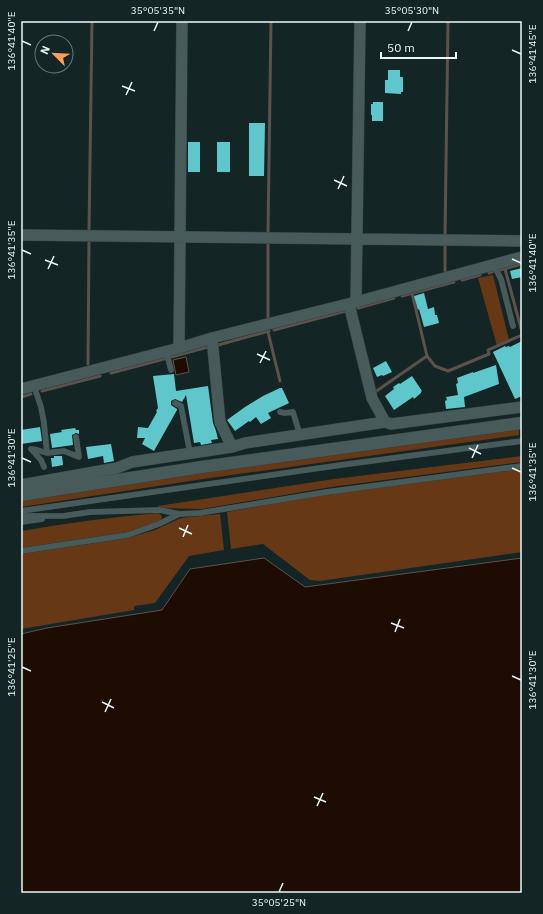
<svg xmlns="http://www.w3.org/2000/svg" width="543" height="914" viewBox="0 0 543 914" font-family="'IBM Plex Sans',sans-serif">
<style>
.green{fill:#673815}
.water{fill:#1e0c02;stroke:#5c524c}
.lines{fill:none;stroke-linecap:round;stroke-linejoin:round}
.stream{stroke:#5c524c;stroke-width:3}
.building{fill:#5dc7cb}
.lane-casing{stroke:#354141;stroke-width:6}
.street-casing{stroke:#354141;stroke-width:12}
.secondary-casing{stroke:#354141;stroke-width:13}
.lane{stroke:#485b5b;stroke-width:5.5}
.street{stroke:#485b5b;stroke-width:11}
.secondary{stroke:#485b5b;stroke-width:12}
.ticks{fill:none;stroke:#ecf7f7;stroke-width:1.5}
.neatline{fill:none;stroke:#ecf7f7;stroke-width:1.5}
.ticks-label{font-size:10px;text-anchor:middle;fill:#ecf7f7}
</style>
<rect width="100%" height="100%" fill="#142525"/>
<!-- green -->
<path class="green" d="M493,275L509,340L497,346L478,278Z
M519,428V435L203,479L21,507V500L203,472Z
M522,456V462L331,487L202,509L159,508L158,506L334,479Z
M522,469V552L320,581L310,580L263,544L231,549L227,512L325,494Z
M158,513L161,515L162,518L159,522L128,532L21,548V531C66,523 112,517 158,513Z
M220,514L224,550L189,556L155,603L134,606V610L21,629V554L128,538L155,530L181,518Z"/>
<!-- water -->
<path class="water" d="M186,357L189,372L176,375L173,360Z
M264,558L305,587L522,558V893H21V634L47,628L162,610L190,569Z"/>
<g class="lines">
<!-- stream -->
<path class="stream" d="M89,231L92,21
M268,232L271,21
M445,235L448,21
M505,269L522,332
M500,270L522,264
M445,271V244
M489,273L494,271
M462,280L480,275
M402,296L454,282
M358,308L394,298
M268,317V243
M274,330L346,311
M268,332L280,381
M218,345L269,331
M427,356L435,366L448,371L489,354L488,350L522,335
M171,357L208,347
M88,364L89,241
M111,373L164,359
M42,391L100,376
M375,392L427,356L412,293
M21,397L31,394"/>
</g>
<!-- building -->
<path class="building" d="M388,70H400V77H403V92H401V94L385,93V80H388Z
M373,102H383V121H372V115H371V104H373Z
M249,123H265L264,176H249Z
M188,142H200V172H188Z
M217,142H230V172H217Z
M522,268V277L512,279L510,271Z
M424,293L428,309L434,307L435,315H437L439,323L424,327L419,309L418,310L414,296Z
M522,341V396L515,399L493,352L505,346L506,347L509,346L510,347Z
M386,361L392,372L383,376L382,375L377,377L373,368Z
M496,365L499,384L464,397L465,407L446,409L445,401L447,400L446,397L458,395L456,384L458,383L457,378L473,372V373Z
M174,374L176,391L208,386L213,423L216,431L218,439L211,440L212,443L201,445L200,442L194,443L186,395L182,402L175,399L171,401V405L177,409V410L154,451L142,444L145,438H137L138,427L148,428L157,412L156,411L158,408L153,376Z
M412,376L422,391L421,392V393L414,399L413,397L394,410L385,396L394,389L393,387L399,383L400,384Z
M280,388H282L289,403L268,413L271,418L261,424L256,417L250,422L249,421L235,431L227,420L245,407L263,396Z
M40,427L42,441L21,444V430Z
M75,428L76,430H79V434L76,433L72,435L73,445L52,448L50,434L62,432L61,430Z
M111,444L114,461L104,463L103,456L88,459L86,447Z
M54,456H62L63,465L52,467L51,458H54Z"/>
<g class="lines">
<defs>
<path id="lane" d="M493,264L501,279L513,326
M166,351L171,370
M34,386L41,407L44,423L47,453L64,451L79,457L76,437
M175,403L181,406L190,453
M280,412L285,413L293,412L300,435
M44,467L41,460L31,449C35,448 41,452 47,453
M21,511L341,465L522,441
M21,516H63L90,512L160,510L179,514L200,513L327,492L522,466
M21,522L42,519
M21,551L128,535L159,524L179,514"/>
<path id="street" d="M21,235L522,241
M356,302L360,21
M349,304L372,398L385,422
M212,338L220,422L232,447
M179,348L182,21
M21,389L179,348L212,338L356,302L522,257
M21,485L117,468L132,462L232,447L245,443L385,422L391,424L522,407"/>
<path id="secondary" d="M21,495L202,467L522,423"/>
</defs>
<!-- lane casing -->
<use href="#lane" class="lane-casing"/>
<!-- street casing -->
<use href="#street" class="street-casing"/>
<!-- secondary casing -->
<use href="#secondary" class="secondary-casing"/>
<!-- lane -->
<use href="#lane" class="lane"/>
<!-- street -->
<use href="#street" class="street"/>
<!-- secondary -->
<use href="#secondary" class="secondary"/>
</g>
<!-- ticks -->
<path class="ticks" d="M154,31L158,22M408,31L412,22M22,41L31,45M512,50L521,54M122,86L135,91M126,95L132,82M334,180L347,186M338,189L344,176M22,250L31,254M512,259L521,263M45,260L58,265M48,269L54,256M257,354L270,360M260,363L266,351M469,448L481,454M22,458L31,462M472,458L478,445M512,468L521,472M179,528L192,534M183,537L188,525M391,623L404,628M395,632L400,619M22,667L31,671M512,676L521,680M102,702L114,708M105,712L111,699M314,797L326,802M317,806L323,793M279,892L283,883"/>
<!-- border -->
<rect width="543" height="914" fill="none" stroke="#142525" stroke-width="44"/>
<!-- north arrow -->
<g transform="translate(54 54) rotate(294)"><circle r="19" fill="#142525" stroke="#6a7979"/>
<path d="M0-3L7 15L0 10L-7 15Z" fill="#fd9c56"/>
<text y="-6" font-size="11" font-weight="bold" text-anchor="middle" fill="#ecf7f7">N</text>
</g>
<!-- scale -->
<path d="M381 52v6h75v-6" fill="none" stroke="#ecf7f7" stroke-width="2"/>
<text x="387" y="52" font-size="12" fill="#ecf7f7" stroke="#142525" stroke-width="3" paint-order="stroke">50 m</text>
<rect x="22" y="22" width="499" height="870" class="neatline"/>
<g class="ticks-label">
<text x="158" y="14">35°05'35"N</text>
<text x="412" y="14">35°05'30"N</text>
<text transform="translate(11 41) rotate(-90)" y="4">136°41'40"E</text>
<text transform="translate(532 54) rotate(-90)" y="4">136°41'45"E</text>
<text transform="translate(11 250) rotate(-90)" y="4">136°41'35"E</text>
<text transform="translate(532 263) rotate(-90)" y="4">136°41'40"E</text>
<text transform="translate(11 458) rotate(-90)" y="4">136°41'30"E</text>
<text transform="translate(532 472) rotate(-90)" y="4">136°41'35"E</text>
<text transform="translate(11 667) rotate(-90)" y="4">136°41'25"E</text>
<text transform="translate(532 680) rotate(-90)" y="4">136°41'30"E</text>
<text x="279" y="906">35°05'25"N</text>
</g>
</svg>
